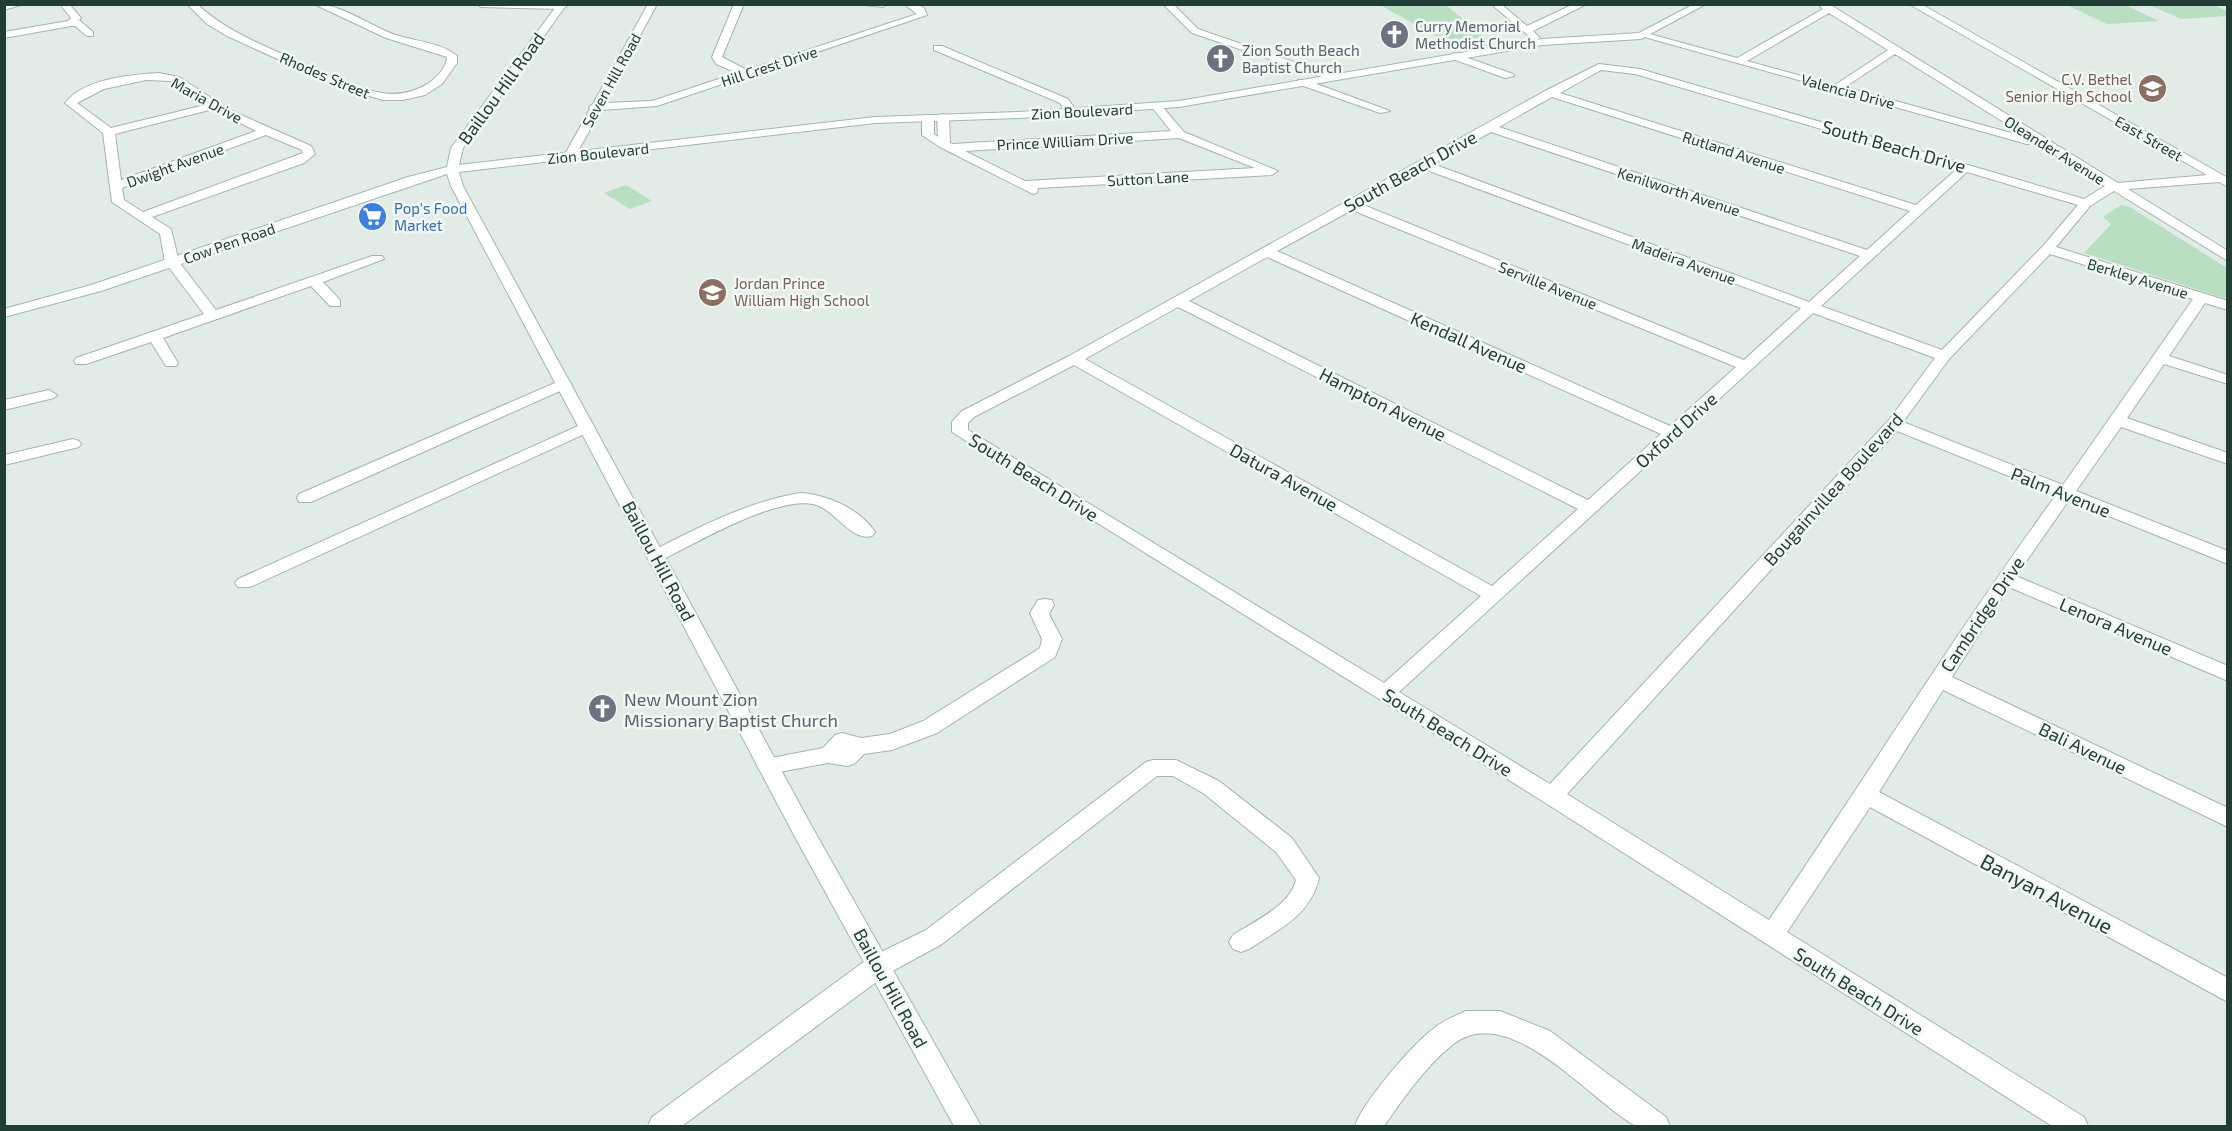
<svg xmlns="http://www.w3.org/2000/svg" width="2232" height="1131" viewBox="0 0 2232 1131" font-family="'Exo 2',sans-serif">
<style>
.green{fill:#b8dfc2}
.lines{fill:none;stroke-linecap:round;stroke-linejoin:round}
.street-casing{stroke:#a3b4ae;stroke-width:2}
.secondary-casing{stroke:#9eb9af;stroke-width:2}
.street{fill:#fff;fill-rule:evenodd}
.secondary{fill:#fff;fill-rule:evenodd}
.labels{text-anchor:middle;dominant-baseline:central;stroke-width:5;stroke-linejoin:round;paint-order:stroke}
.far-worship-label{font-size:15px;fill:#5b616d;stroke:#f2f9f5;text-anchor:start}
.far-street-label{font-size:15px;fill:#203e36;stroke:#f2f9f5}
.far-education-label{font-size:15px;fill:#785e54;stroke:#f2f9f5;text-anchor:end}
.far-shop-label{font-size:15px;fill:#366cbe;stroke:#f2f9f5;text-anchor:start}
.street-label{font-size:18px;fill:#203e36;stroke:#f2f9f5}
.worship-label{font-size:18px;fill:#5b616d;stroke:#f2f9f5;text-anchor:start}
.near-street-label{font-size:21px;fill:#203e36;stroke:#f2f9f5}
</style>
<rect width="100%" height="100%" fill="#e1ece7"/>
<!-- green -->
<path class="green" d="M1380,5H1446L1495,46L1461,50Z
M2067,5H2125L2159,21L2107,24Z
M2149,5H2214L2227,11V16L2181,19Z
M626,185L652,201L630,209L604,193Z
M2121,205L2130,207L2227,268V299L2084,253L2111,224L2103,217Z"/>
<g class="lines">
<defs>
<path id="street" d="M4,4H24L4,10Z
M60,4H69L81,18L79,20L93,32V36H87L75,26H71L4,38V32L68,21L71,18Z
M187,4H197C229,34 270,48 309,66C332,76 356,89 382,93C400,96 414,92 429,83C437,77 447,67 447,57L386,38L314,4C343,4 369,26 396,35C414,41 443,43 457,56V63L442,84L425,95L403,100H383L339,87L227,36L207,24Z
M477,4H566L567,6L562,9L481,7Z
M648,4H657L604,103L652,101L737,73L716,64L712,57L734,4H744L722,57L747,70L917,14L904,4H917L924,8L927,15L657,106L601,110L574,158H566L564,156L590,109L589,107L593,104Z
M855,4H887L883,7Z
M1163,4H1173L1198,29L1337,77L1328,79L1192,33Z
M1491,4H1501L1527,26L1574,4H1587L1533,31L1540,38L1535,41Z
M1818,4H1829L2118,183L2219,174L2225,178L2219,182L2128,189L2228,251V261L2114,191L2090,206L2056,247L2228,301V310L2205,303L2169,356L2228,375V384L2164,364L2127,418L2228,453V464L2121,427L2076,491L2228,551V564L2069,500L2016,576L2228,666V681L2009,587L1952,677L2228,808V827L1943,690L1879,792L2228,978V1002L1870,807L1787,932L2084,1117L2088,1126H2052L1544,802L952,432V422L962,411L1069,356L1545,91L1599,64L1640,69L2084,199L2105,186L2036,143L2027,144L1641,36L1646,33L1737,58L1823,9ZM1829,13L1888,50L1835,85L1747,61ZM1895,54L2029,138L1845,87ZM1601,70L1635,74L1957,169L1916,205L1560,93ZM1552,97L1910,211L1867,250L1499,127ZM1491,132L1860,256L1809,302L1433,164ZM1424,169L1801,308L1744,360L1361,204ZM1967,172L2078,205L2043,246L1942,350L1821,306ZM1352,210L1736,367L1670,426L1277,251ZM2050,254L2193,299L2063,485L1903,422L1949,359ZM1267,257L1661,434L1588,500L1189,301ZM1178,307L1578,509L1492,586L1085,359ZM1813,313L1935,358L1888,421L1550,784L1399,692ZM1074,365L1481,596L1384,683L968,430V423L974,417ZM1897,431L2056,495C1955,634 1866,777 1769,920L1567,794Z
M934,46H942L1068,99L1077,112L1067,114L1060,103L934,50Z
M1454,53L1513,74L1514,76L1505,78L1450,58L1449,56Z
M159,73L179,77L230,110L311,146L315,154L304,163L152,217L171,229L179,262L216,310L372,256H382L384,259L323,282L340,300V306H330L311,286L163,338L178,363L176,366H166L151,342L86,364H76L74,361L76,358L204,314L165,262L160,234L112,202L103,133L65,103C85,78 130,75 159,73ZM146,80L171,81L205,105L111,128L77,103L104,89ZM213,109L256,131L121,180L115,134ZM266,135L302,150L303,153L143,212L124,200L122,188Z
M1298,80H1306L1390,111L1380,113L1298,84Z
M1156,103L1160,104L1184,132L1278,171L1272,175L1038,188L1037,193L1033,194L940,147L922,135V118L928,115L934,118V134L938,137L937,117L943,114L949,117L950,143L953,144L1171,131L1151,106ZM1179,138L1255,168L1025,181L965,151Z
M564,379L572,384L569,387L311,502H299L297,498L299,494Z
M49,390L57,395L54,398L4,410V400Z
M587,422L595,427L593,430L250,587H238L235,583L238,579Z
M73,439L79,441L81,444L79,447L4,465V455Z
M800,493C826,494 860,509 875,532L872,536C851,542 834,508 813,504C774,497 698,542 662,560L656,562L647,556L650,552C698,528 746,502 800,493Z
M1045,599L1052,600L1054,605L1049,614L1062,639L1055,657L937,733L892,750L864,754L854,764L847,766L828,763L768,774L761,772L757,766L761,760L823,748L835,735L842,733L861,738L890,734L923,721L1040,648L1042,639L1030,613L1038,600Z
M1153,760H1176L1219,781L1292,838L1319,878C1311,915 1278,930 1249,949L1241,952L1233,949L1229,942L1233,935C1254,921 1290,906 1296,880L1276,852L1203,793L1173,776H1157L942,944L887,974L682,1126H648L652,1117L869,958L926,930L1146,762Z
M1466,1011H1500L1550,1031L1666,1117L1670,1126C1660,1126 1642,1130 1634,1125C1588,1099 1507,998 1451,1046C1425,1067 1403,1099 1384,1126H1355C1363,1102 1412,1045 1433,1029C1442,1021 1455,1016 1466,1011Z"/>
<path id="secondary" d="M558,4H567L463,148L459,165L875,117L1019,112L1179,101L1542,39L1639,33L1694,4H1706L1641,39L1542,45L1179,107L1019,118L875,123L459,172L463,186L811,825L981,1126H954L795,837L451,186L447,174L101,291L4,317V309L91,285L408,177L447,167L451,148Z
M1909,4H1921L2228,178V187Z"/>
</defs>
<!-- street casing -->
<use href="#street" class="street-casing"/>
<!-- secondary casing -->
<use href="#secondary" class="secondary-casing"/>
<!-- street -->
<use href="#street" class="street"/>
<!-- secondary -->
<use href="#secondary" class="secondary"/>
</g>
<!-- icons -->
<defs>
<symbol id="church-disc" viewBox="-11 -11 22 22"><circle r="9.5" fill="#6b7280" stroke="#f2f9f5"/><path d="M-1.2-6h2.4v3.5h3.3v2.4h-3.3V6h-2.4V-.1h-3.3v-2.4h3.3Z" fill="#fff"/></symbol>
<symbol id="school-disc" viewBox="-11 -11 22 22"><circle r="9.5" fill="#8d6e63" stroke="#f2f9f5"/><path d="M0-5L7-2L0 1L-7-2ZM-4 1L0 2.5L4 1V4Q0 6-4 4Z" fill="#fff"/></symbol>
<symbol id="supermarket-disc" viewBox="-11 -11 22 22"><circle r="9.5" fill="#3f7fe0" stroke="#f2f9f5"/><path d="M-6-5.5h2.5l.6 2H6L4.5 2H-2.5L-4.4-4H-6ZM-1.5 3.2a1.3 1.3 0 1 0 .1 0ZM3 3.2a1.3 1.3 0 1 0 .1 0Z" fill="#fff"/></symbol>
</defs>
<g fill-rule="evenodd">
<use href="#church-disc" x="1378" y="18" width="33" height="33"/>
<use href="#church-disc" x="1204" y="42" width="33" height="33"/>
<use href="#school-disc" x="2136" y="72" width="33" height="33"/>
<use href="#supermarket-disc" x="356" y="200" width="33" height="33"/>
<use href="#school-disc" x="696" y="276" width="33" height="33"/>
<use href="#church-disc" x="586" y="692" width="33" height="33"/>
</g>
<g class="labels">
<!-- far-worship labels -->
<g class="far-worship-label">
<text x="1415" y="26">Curry Memorial<tspan x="1415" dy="17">Methodist Church</tspan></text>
<text x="1242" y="50">Zion South Beach<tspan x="1242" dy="17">Baptist Church</tspan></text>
</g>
<!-- far-street labels -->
<g class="far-street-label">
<text transform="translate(769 66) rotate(-18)">Hill Crest Drive</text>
<text transform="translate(325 75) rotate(23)">Rhodes Street</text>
<text transform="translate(611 80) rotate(-61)">Seven Hill Road</text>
<text transform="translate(1848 91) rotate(15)">Valencia Drive</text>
<text transform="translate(207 100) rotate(29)">Maria Drive</text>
<text transform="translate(1082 111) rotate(-3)">Zion Boulevard</text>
<text transform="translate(2149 138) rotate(30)">East Street</text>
<text transform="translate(1065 141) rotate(-3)">Prince William Drive</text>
<text transform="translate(2055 150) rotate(32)">Oleander Avenue</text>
<text transform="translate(1734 152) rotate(18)">Rutland Avenue</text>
<text transform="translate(598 153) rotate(-6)">Zion Boulevard</text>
<text transform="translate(175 165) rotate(-20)">Dwight Avenue</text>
<text transform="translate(1148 178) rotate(-3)">Sutton Lane</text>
<text transform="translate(1679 191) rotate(18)">Kenilworth Avenue</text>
<text transform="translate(229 243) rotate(-19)">Cow Pen Road</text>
<text transform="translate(1684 261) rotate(20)">Madeira Avenue</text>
<text transform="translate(2138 278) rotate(17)">Berkley Avenue</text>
<text transform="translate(1548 285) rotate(22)">Serville Avenue</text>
</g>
<!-- far-education labels -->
<g class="far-education-label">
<text x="2132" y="79">C.V. Bethel<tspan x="2132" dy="17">Senior High School</tspan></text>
<text x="734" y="283" text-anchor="start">Jordan Prince<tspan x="734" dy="17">William High School</tspan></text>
</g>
<!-- far-shop labels -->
<g class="far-shop-label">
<text x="394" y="208">Pop's Food<tspan x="394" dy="17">Market</tspan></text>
</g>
<!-- street labels -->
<g class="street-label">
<text transform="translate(501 88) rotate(-54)">Baillou Hill Road</text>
<text transform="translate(1894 146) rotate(16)">South Beach Drive</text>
<text transform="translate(1410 171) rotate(-29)">South Beach Drive</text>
<text transform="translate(1469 342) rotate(24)">Kendall Avenue</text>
<text transform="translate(1383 404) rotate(27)">Hampton Avenue</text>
<text transform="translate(1676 430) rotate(-42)">Oxford Drive</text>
<text transform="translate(1034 477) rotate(32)">South Beach Drive</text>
<text transform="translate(1284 477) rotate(29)">Datura Avenue</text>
<text transform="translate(1833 489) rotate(-48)">Bougainvillea Boulevard</text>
<text transform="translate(2061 492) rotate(22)">Palm Avenue</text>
<text transform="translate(659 561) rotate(62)">Baillou Hill Road</text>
<text transform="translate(1982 614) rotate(-56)">Cambridge Drive</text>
<text transform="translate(2116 626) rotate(23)">Lenora Avenue</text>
<text transform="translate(1448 732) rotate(32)">South Beach Drive</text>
<text transform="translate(2083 748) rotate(26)">Bali Avenue</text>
<text transform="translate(891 988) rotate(61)">Baillou Hill Road</text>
<text transform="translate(1859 991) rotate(32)">South Beach Drive</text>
</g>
<!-- worship labels -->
<g class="worship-label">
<text x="624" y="699">New Mount Zion<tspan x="624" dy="21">Missionary Baptist Church</tspan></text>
</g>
<!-- near-street labels -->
<g class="near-street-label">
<text transform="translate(2047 893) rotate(28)">Banyan Avenue</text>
</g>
</g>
<!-- border -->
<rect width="2232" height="1131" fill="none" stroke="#203e36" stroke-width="12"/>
</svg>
